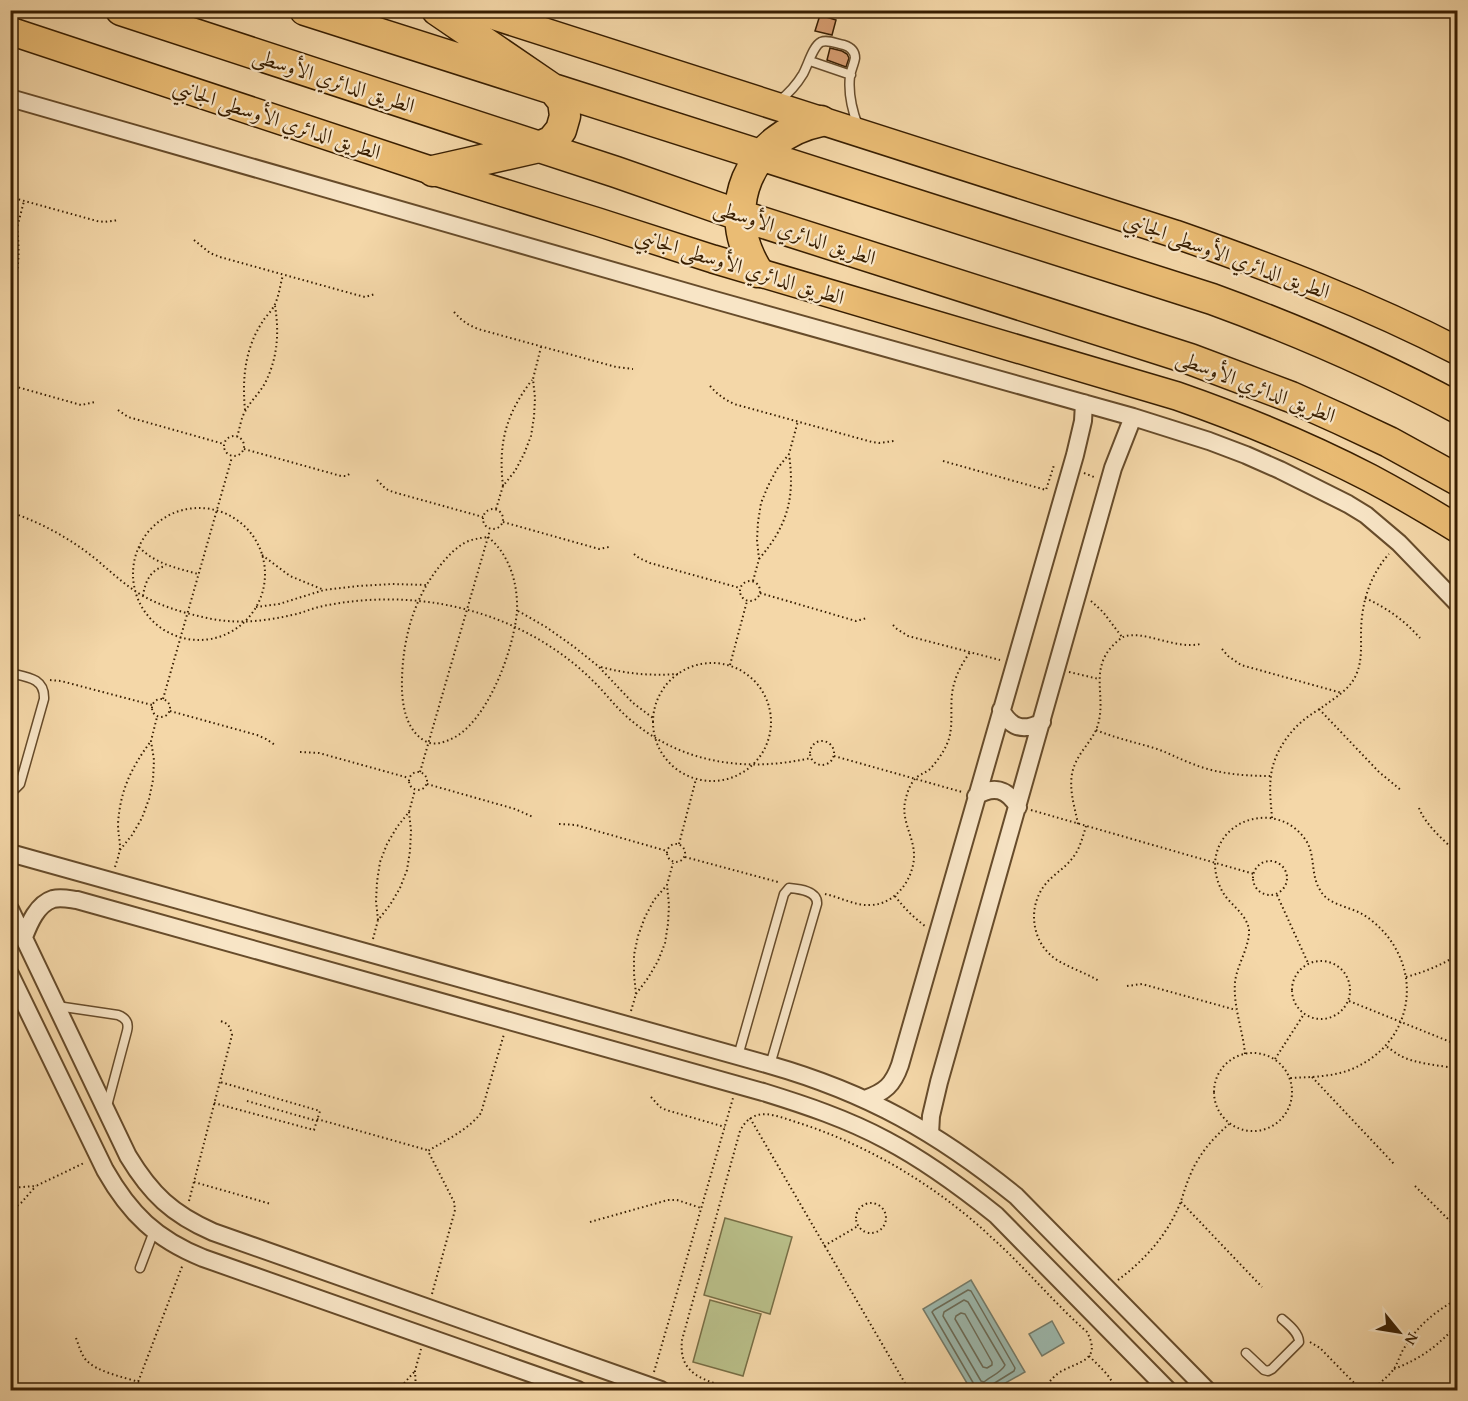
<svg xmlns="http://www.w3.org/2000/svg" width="1468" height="1401" viewBox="0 0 1468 1401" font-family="'Gentium Book Plus',Amiri,serif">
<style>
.green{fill:#b9bf89;stroke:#786e45;stroke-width:1.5}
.water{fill:#9cb8ad;stroke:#747a68;stroke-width:1.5}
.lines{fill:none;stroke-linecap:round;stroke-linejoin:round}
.shore{stroke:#6a6b57;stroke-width:1.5}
.building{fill:#d69c70;stroke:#381e01;stroke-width:1.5}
.service-casing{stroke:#674c2b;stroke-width:11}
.minor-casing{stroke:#674c2b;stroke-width:20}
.trunk-casing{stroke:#381e01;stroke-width:30}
.motorway-casing{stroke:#381e01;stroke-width:33}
.path{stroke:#381e01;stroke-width:2;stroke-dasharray:1.5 3;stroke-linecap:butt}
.service{stroke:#f8e5c6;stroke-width:8}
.minor{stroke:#f8e5c6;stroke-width:16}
.trunk{stroke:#eabc74;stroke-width:27}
.motorway{stroke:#eabc74;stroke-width:30}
.labels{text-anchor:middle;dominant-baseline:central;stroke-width:4.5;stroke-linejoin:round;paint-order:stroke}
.street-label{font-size:21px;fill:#381e01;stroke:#f8e5c6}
</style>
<rect width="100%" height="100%" fill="#f4d7a8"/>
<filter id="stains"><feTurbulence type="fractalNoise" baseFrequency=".00333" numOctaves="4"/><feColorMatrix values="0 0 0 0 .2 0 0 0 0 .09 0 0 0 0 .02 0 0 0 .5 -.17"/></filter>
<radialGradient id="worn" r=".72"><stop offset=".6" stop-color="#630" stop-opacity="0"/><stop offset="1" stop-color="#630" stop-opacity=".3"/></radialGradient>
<!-- green -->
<path class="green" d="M725,1218L792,1237L770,1314L704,1295Z
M710,1300L761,1314L743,1376L693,1362Z"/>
<!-- water -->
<path class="water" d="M971,1280L1025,1372L993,1390H971L923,1309Z
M1052,1321L1064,1343L1042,1356L1029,1334Z"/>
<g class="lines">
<!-- shore -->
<path class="shore" d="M964,1300L968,1302L1005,1365C1002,1372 990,1377 984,1382L981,1381L943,1316L944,1312Z
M961,1313L965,1314L992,1362V1365L987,1368L983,1367L955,1319L956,1316Z
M975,1390V1386L932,1312L934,1310L968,1290L971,1291L1015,1368L1014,1371L993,1384L991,1390"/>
</g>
<!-- building -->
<path class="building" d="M820,15L836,20L832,35L815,31Z
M830,48L842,51L847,54L849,58L846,67L827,60Z"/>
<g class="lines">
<defs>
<path id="service" d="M810,61L851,75
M779,101C788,94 797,84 803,74C808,65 813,46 821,42C828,39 837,44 844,45C850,47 855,51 855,58C854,64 851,70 850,76C848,93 852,110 858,126
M10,673C27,677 45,678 44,699L20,784L15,789L10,790
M57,1006L118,1015C126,1018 129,1023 127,1031L107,1106
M738,1056L784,894L789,888C800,889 818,891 817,904L770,1065
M140,1268L154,1231
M1246,1353L1264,1370L1268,1371L1272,1369L1299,1342C1299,1333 1289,1325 1282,1319"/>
<path id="minor" d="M10,98L711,299L1133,417L1209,441L1246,455L1280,470L1348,504L1366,515L1399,543L1458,604
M1001,710C1011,728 1023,732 1042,722
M976,796C994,785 1007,789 1018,807
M10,853L770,1065C868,1093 938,1133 1016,1196L1207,1390
M10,909L128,1156C151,1194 172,1214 213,1232L661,1390
M24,937C29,924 37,904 53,899C61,897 69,899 77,900L763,1092C805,1105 847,1119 886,1140C926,1161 961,1187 996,1215L1168,1390
M10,974L105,1170C130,1214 156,1239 203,1258L578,1390
M865,1099C885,1092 893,1085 900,1065L1075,455L1083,421L1084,403
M930,1134L931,1116L939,1082L1113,468L1133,417"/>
<path id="trunk" d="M476,10L1175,234C1272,268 1367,304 1458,351
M10,31L433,171L598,222L713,259L1177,396C1243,419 1308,446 1370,478C1400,494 1429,511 1458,529"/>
<path id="motorway" d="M121,10L616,172L739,215L1190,359L1291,397L1340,419L1389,442L1458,480
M305,10L1212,299C1297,330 1378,365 1458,408
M433,171L539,147L552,141L561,130L565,116L563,101L554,90L437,10
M758,272C718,210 748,136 821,121"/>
</defs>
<!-- service casing -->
<use href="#service" class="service-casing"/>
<!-- minor casing -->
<use href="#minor" class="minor-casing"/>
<!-- trunk casing -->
<use href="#trunk" class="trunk-casing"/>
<!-- motorway casing -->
<use href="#motorway" class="motorway-casing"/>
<!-- path -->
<path class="path" d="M10,197L97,221L104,222L119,220
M10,237L17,228L24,201
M194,240L210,253L220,257L357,295L365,297L375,294
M10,299C19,275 20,253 17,228
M454,312C461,320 468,325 478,329L616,367L633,369
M10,385L81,405L95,402
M710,386C717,394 724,399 734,404L872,442L879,443L894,441
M118,410L128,417L224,444
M245,410C242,378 245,348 263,321C266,316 271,312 274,306C279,297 280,285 283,275
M224 446a10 10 0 1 1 20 0a10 10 0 1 1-20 0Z
M237,437C240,428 241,417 246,410C252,399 262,391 267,379C278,355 279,331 275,306
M244,449L341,476H346L351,473
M943,461L1046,490L1054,465
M1084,473L1094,477
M377,480L386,489L393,492L483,517
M503,486C498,443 506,414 532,380
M133 574a66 66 0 1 1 132 0a66 66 0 1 1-132 0Z
M483 519a10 10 0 1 1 20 0a10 10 0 1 1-20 0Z
M496,509L503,486L515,471L524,454L531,436L534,417L535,398L533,379L541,347
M10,512C42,523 71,539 97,560C112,573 126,586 143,596C165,608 188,614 212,619C239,624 266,621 292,615C303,613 312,608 323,606C387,593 453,599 513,626C541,639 569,657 591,679C603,690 613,704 625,715C677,763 744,773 811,758
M503,522L599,549L609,547
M488,537C510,555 518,584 517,611C514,649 487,725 449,740C442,743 434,745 427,742C408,733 403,710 402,691C401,647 411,602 439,567C447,557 455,548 466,542C473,539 480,538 488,537Z
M139,547C155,564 177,568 198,574
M634,554L639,558L650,563L740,588
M262,555L290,576L324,590
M759,559C788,525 795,498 789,454
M740 591a10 10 0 1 1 20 0a10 10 0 1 1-20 0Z
M753,581L759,559L757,540L758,522L761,503L768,486L777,469L789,454L798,421
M760,593L856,621L867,618
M143,596C145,581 151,569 166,566
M1365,598C1387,608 1404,620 1420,638
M1091,601L1103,612L1122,637
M256,607L279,604L324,590L358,586L392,584L426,585
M518,611L546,627L573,646L598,666L633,703L653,718
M893,625L897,629L908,636L1000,660
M1222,649L1228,656L1241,665L1342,693
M653 722a59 59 0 1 1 118 0a59 59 0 1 1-118 0Z
M730,665L747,601
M601,667C627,674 651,676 678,674
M1069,672L1099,679
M50,680L61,681L152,705
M152 708a9 9 0 1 1 18 0a9 9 0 1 1-18 0Z
M163,699L232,457
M1319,709L1379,772L1402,791
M170,711L257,735L266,739L275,745
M1096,730C1115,738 1134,742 1154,748C1167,752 1179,759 1193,764C1217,774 1245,776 1271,776
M810 753a12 12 0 1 1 24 0a12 12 0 1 1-24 0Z
M300,752L319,753L409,778
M834,756L962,792
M409 781a9 9 0 1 1 18 0a9 9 0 1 1-18 0Z
M420,772L490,530
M427,784L515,809L533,817
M1419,808C1426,826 1444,840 1458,854
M1031,810L1254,874
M1272,818C1271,804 1269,790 1271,776C1273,755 1288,732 1305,719C1311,714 1318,710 1324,706C1336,697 1350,689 1356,675C1362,662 1361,648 1361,634C1361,605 1369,576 1389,554
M559,824L576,825L667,851
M1078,824C1075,808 1069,791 1072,774C1075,756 1089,745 1096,730C1108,701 1090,675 1109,650C1112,646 1118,640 1123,637C1142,629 1176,650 1200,644
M1086,826C1083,836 1080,848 1074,856C1066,868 1053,874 1044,886C1027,909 1032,944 1057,960C1070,968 1086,973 1099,981
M667 853a9 9 0 1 1 18 0a9 9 0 1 1-18 0Z
M679,844L696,779
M120,850L132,835L142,818L149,799L153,780L154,760L151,741L157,717
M685,857L778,882
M1253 878a17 17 0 1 1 34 0a17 17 0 1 1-34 0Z
M115,867C117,861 119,855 120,848C120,840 118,833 118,824C120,791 131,768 151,741
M825,894C840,897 855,906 870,905C898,905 919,872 913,846C910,831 902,818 905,802C907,793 910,783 917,777C921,774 925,773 929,770C936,763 943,753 947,744C954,728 950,711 952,694C954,678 961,665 970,652
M1277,895L1308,963
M895,896C904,908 913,917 925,926
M378,920L376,901L377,882L380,862L387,844L397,827L409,812L415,790
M373,939L378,920L390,905L400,888L407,870L410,851L411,831L409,812
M1292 990a29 29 0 1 1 58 0a29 29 0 1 1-58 0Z
M1406,977C1425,972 1441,965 1458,955
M1127,986L1142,984L1236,1010
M636,994L648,978L658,961L665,943L668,924L669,905L667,885L673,863
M1349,1001L1458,1045
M631,1011L636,994L634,974V955L638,936L645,917L654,900L667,885
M1387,1047C1391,1049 1395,1053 1399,1055C1414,1064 1440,1065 1458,1069
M1214 1092a39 39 0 1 1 78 0a39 39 0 1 1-78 0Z
M1245,1054C1243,1030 1233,1007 1235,982C1237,965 1250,946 1249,930C1247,916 1235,908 1226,897C1219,888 1215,875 1215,864C1217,817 1278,801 1305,839C1316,854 1310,874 1320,890C1328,905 1348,906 1362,914C1368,917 1375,923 1380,928C1425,973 1412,1044 1352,1069C1333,1077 1311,1077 1290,1078
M1275,1059L1304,1014
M1312,1077L1395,1165
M651,1097L660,1107L666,1110L725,1127
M247,1101L317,1121
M214,1103L314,1130L320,1111L220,1082
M750,1118L909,1390
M317,1119L427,1150
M194,1182L271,1204
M1415,1186L1458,1229
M10,1188L36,1186L84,1163
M189,1201L232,1035C230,1026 228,1023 220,1021
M1181,1202L1262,1287
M856 1218a15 15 0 1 1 30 0a15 15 0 1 1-30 0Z
M10,1211L21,1203L36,1186
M590,1222L668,1200H677L701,1208
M824,1246L858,1226
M1118,1280C1145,1260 1169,1233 1181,1201C1186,1186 1190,1172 1199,1158C1207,1145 1218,1134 1229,1124
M432,1294L455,1210L454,1202L428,1151C446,1140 468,1130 481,1113L504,1034
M76,1338C79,1346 81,1354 86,1360C97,1372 123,1377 139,1382
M1310,1342L1320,1348L1361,1390
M1089,1356C1099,1366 1111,1376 1116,1390
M1394,1369C1420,1359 1440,1345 1458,1323
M654,1372L733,1098
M135,1390L183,1264
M398,1390L415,1371
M416,1390L415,1371L421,1349
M735,1390C707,1380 678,1377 682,1340L740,1131C754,1104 776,1116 799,1123C868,1145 938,1187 990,1236C1024,1266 1053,1302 1087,1332C1102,1361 1079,1361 1060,1372C1053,1377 1048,1383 1044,1390
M1070,1390C1080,1384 1089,1384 1098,1390
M1372,1390C1379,1383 1390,1376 1395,1367C1398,1362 1400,1355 1403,1350C1416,1327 1435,1311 1458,1299"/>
<!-- service -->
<use href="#service" class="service"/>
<!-- minor -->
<use href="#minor" class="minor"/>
<!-- trunk -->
<use href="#trunk" class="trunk"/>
<!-- motorway -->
<use href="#motorway" class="motorway"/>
</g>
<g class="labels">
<!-- street labels -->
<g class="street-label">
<text transform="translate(334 80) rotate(18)">الطريق الدائري الأوسطى</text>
<text transform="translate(277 119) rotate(18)">الطريق الدائري الأوسطى الجانبي</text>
<text transform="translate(795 232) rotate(18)">الطريق الدائري الأوسطى</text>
<text transform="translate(1227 255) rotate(20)">الطريق الدائري الأوسطى الجانبي</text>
<text transform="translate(740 266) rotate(17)">الطريق الدائري الأوسطى الجانبي</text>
<text transform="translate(1256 386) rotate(21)">الطريق الدائري الأوسطى</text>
</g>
</g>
<!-- margin -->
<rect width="1468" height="1401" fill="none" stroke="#f4d7a8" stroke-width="36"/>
<rect x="12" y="12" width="1444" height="1377" fill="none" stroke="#381e01" stroke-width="3"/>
<rect x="18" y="18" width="1432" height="1365" fill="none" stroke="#381e01" stroke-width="1.5"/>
<!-- north arrow -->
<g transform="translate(1399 1332) rotate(120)" stroke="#f8e5c6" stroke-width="4.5" paint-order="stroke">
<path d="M0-4.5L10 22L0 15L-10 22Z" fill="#381e01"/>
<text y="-9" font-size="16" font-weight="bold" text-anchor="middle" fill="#381e01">N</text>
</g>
<rect width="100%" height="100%" filter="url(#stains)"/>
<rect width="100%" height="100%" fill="url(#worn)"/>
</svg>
